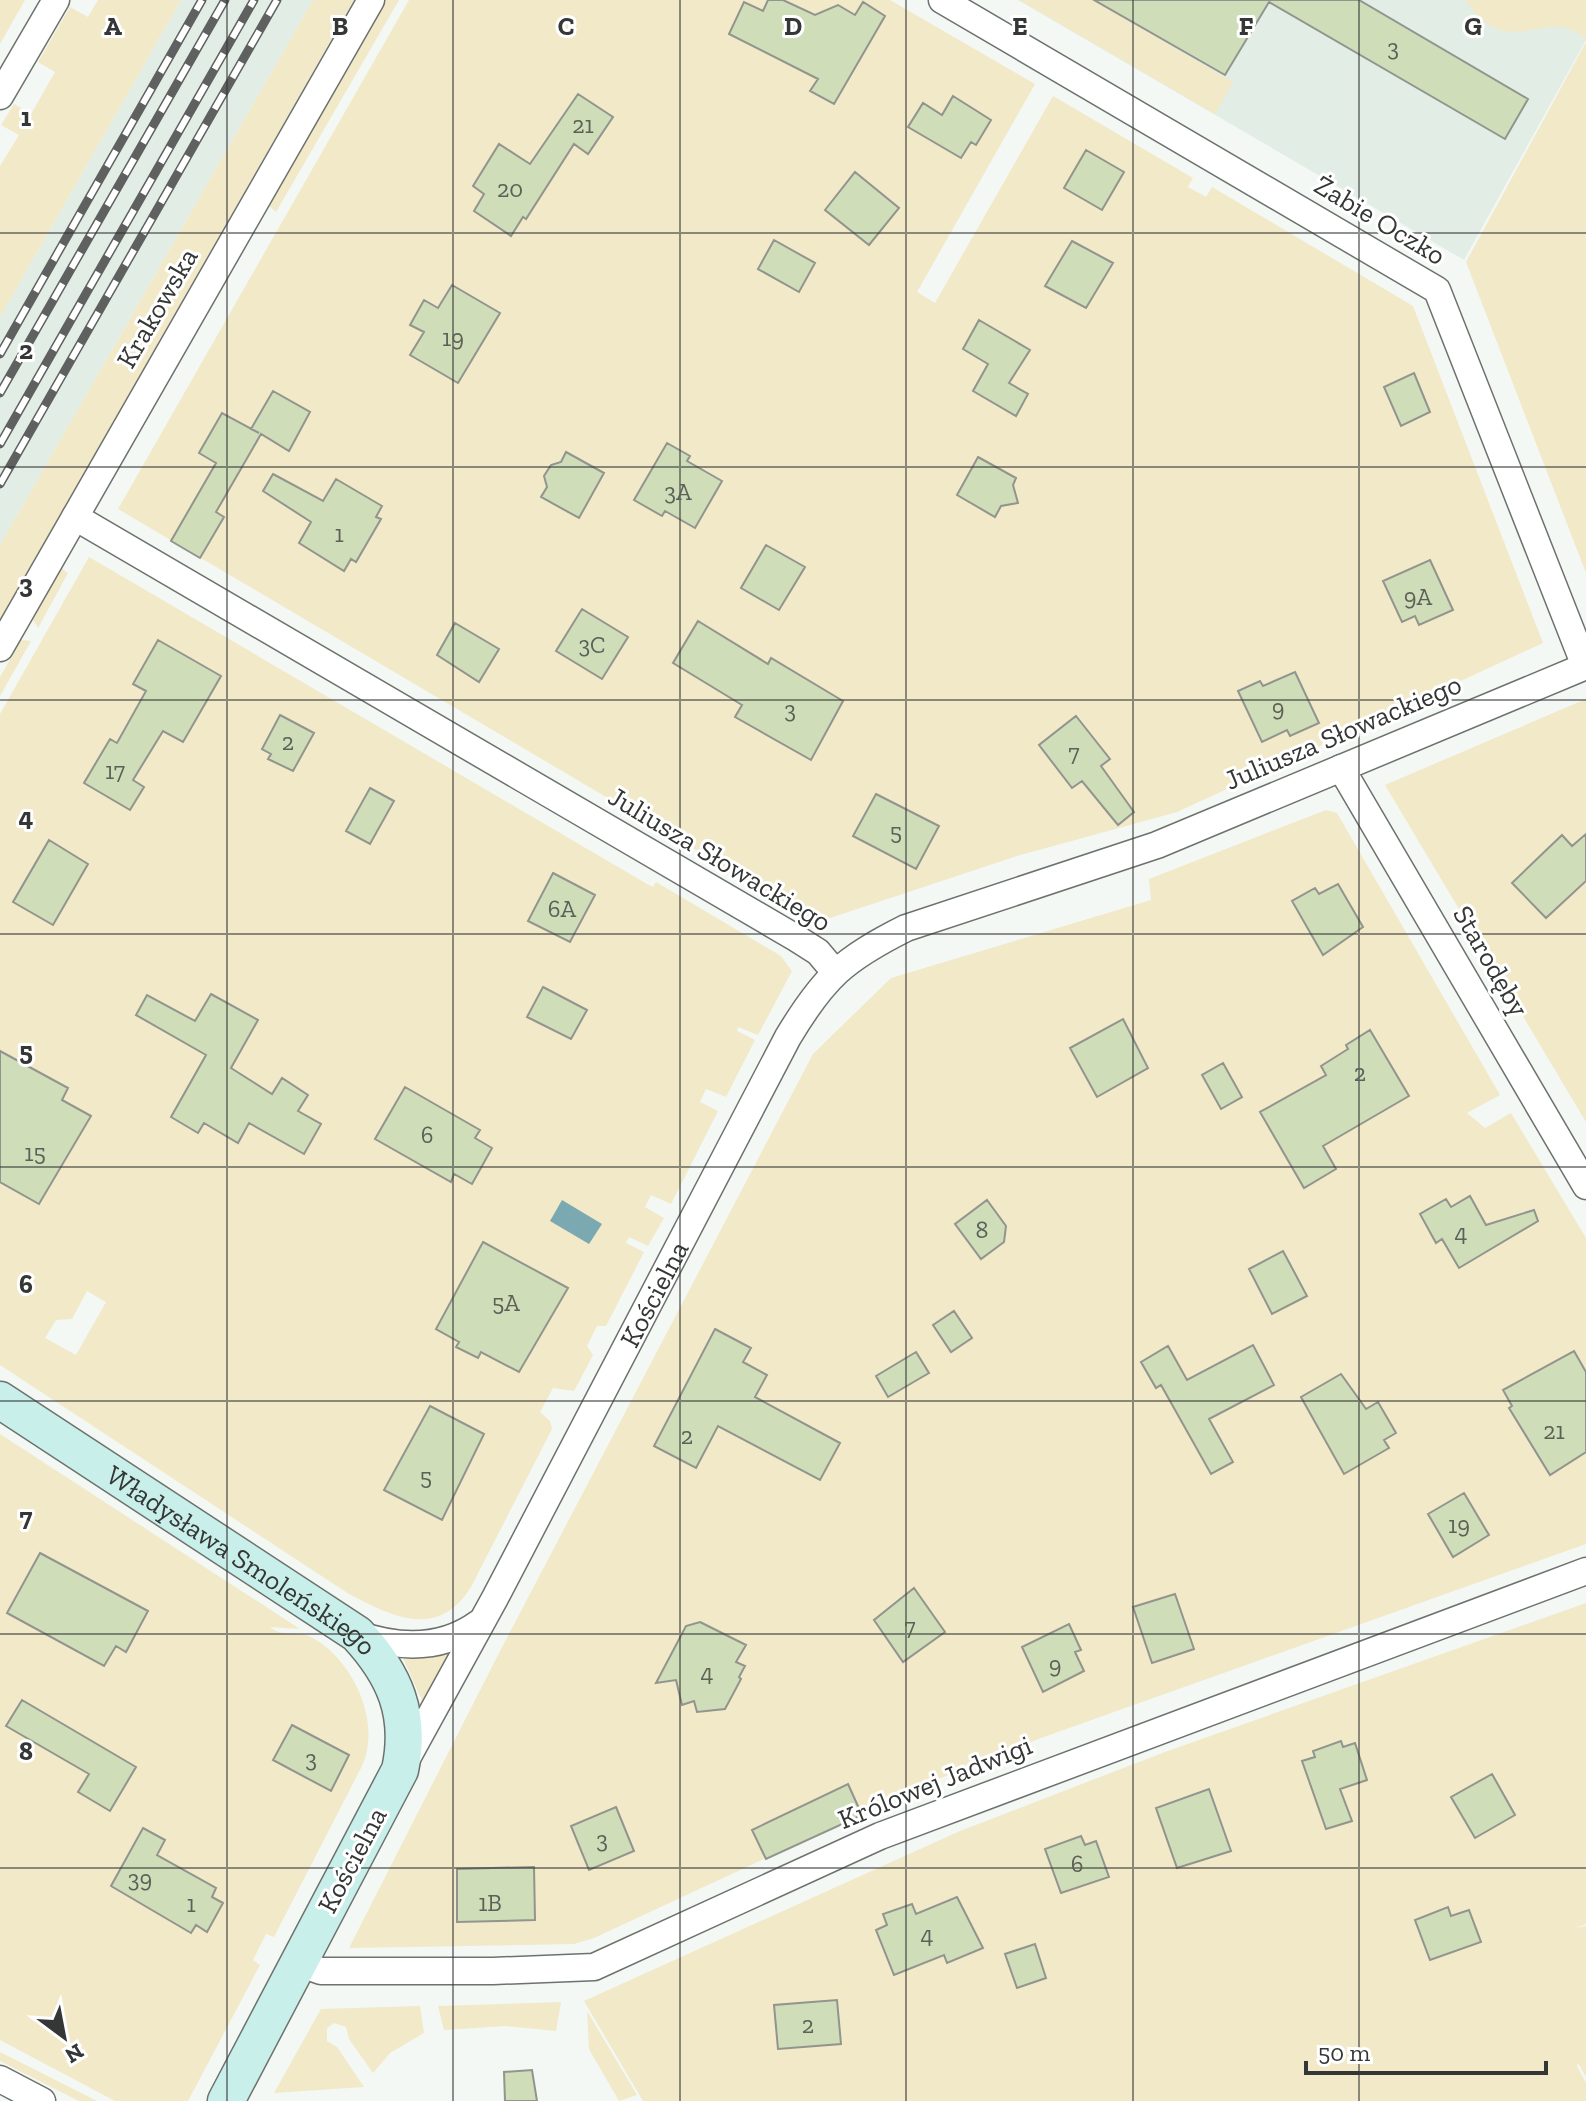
<svg xmlns="http://www.w3.org/2000/svg" width="1586" height="2101" viewBox="0 0 1586 2101" font-family="'Zilla Slab',serif">
<style>
.built{fill:#e2eee5}
.green{fill:#f1e9c7;fill-rule:evenodd}
.water{fill:#7ba9b1}
.building{fill:#cfddb9;stroke:#92948e;stroke-width:2}
.lines{fill:none;stroke-linecap:round;stroke-linejoin:round}
.street-casing{stroke:#6d726e;stroke-width:29}
.secondary-casing{stroke:#6d726e;stroke-width:39}
.street{stroke:#fff;stroke-width:26}
.secondary{stroke:#c8efe9;stroke-width:36}
.rail-casing{stroke:#5e615f;stroke-width:9}
.rail{stroke:#fff;stroke-width:6;stroke-dasharray:18;stroke-linecap:butt}
.grid{fill:none;stroke:#353736;stroke-width:2;stroke-opacity:0.55}
.labels{text-anchor:middle;dominant-baseline:central;stroke-width:6;stroke-linejoin:round;paint-order:stroke}
.number-label{font-size:24px;fill:#5c6057}
.street-label{font-size:28px;fill:#353736;stroke:#fff}
.grid-label{font-size:26px;text-anchor:middle;font-weight:bold;fill:#353736;stroke:#fff;stroke-width:6;stroke-linejoin:round;paint-order:stroke}
</style>
<rect width="100%" height="100%" fill="#f3f8f4"/>
<!-- built -->
<path class="built" d="M181,0H313L0,545V317Z
M1018,0H1586V40L1464,260Z"/>
<!-- green -->
<path class="green" d="M0,0H25L0,44Z
M98,0H181L0,317V166L19,135L1,125L14,104L31,114L55,72L38,62L70,7L88,17Z
M313,0H354L0,620V545Z
M386,0H399L276,212L267,204Z
M409,0H890L1035,84L917,292L935,303L1053,96L1193,178L1188,187L1206,197L1212,187L1413,306L1543,643L1177,812L1017,856L818,922L118,509Z
M1019,0H1109L1105,7L1233,82L1215,114Z
M1466,0H1586V40C1549,1 1508,67 1466,0Z
M1586,42V573L1466,262Z
M89,557L647,884L653,887L656,882L781,956L792,971L758,1035L738,1027L737,1031L755,1040L726,1097L706,1089L700,1102L718,1111L671,1204L651,1195L645,1207L664,1218L648,1246L629,1237L626,1243L644,1252L606,1326H597L587,1346L593,1355L574,1391L553,1388L540,1412L550,1421L552,1429L471,1587C438,1640 393,1617 349,1594L0,1365V714ZM87,1291L106,1302L76,1355L45,1338L56,1320L72,1319Z
M61,568L68,573L38,628L33,620Z
M21,640L31,641L0,696V677Z
M1586,699V1122L1385,785Z
M1326,810L1337,813L1500,1095L1467,1113L1485,1128L1511,1113L1586,1238V1544L1041,1738L928,1783L594,1938L574,1944L349,1948L499,1653L813,1054L891,978L1151,900L1149,879Z
M0,1434L300,1629L270,1627C282,1638 297,1630 311,1637C353,1659 382,1722 362,1766L274,1937L266,1934L253,1960L260,1965L188,2101H115L0,2040Z
M1586,1603V1924L1576,1928L1586,1926V2077L1578,2063L1577,2066L1586,2083V2101H643L584,2001L960,1831L1165,1752Z
M452,1651L424,1705L403,1658Z
M561,2002L556,2031L506,2026L444,2030L438,2006Z
M420,2006L424,2033L390,2053L373,2073L349,2039L346,2027L334,2023L327,2028V2041L337,2047L364,2087L274,2093L321,2009Z
M587,2011L637,2095L619,2101L589,2049Z
M0,2052L97,2101H79L0,2061Z"/>
<!-- water -->
<path class="water" d="M562,1200L602,1224L589,1244L550,1221Z"/>
<!-- building -->
<path class="building" d="M768,0H783L815,15L838,5L855,15L863,2L885,16L834,104L810,91L818,79L729,34L744,2L763,11Z
M1094,0H1359L1528,99L1505,139L1269,2L1225,75Z
M578,94L613,117L588,154L574,144L526,219L523,217L511,236L474,211L484,194L473,186L499,144L530,164Z
M953,96L991,120L976,145L971,142L961,158L908,127L923,103L942,115Z
M1086,150L1124,172L1102,210L1064,188Z
M855,172L899,208L869,245L825,210Z
M774,240L815,263L799,292L758,269Z
M1072,241L1113,263L1086,308L1045,286Z
M452,285L500,313L458,383L410,355L424,332L410,325L424,300L438,308Z
M979,320L1030,350L1009,383L1028,394L1016,416L973,391L988,364L963,349Z
M1414,373L1430,412L1401,426L1384,387Z
M273,391L310,412L289,451L261,434L216,512L224,517L200,558L171,541L216,463L199,453L222,413L259,433L251,429Z
M667,443L690,456L687,461L722,481L695,528L665,511L662,516L634,500Z
M566,452L604,473L579,518L541,497L547,487L544,476L551,465L561,462Z
M978,457L1016,478L1013,485L1018,503L1001,506L995,517L957,495Z
M273,474L323,501L336,479L382,506L376,517L381,519L356,562L351,559L344,571L299,543L311,522L263,491Z
M766,545L805,567L779,610L741,588Z
M1430,560L1453,610L1419,625L1415,616L1402,622L1383,581Z
M582,609L628,637L602,679L556,651Z
M698,621L768,664L771,658L843,701L811,760L735,717L742,705L673,663Z
M455,623L499,649L479,682L437,655Z
M158,640L221,676L183,742L163,731L133,780L144,787L130,810L84,783L110,739L117,743L146,691L133,684Z
M1295,672L1319,723L1290,736L1287,730L1262,742L1238,691L1260,681L1263,686Z
M280,715L314,733L293,771L268,759L271,754L262,749Z
M1076,716L1110,759L1101,766L1134,812L1118,825L1082,781L1072,788L1039,745Z
M370,788L394,801L370,844L346,831Z
M876,794L939,826L916,869L853,836Z
M1586,834V881L1546,918L1512,883L1562,835L1572,846Z
M49,840L88,864L53,925L13,902Z
M553,873L595,895L570,942L528,921Z
M1338,884L1363,927L1323,955L1292,901L1315,888L1319,894Z
M543,987L587,1010L571,1039L527,1017Z
M211,994L258,1020L231,1068L272,1094L282,1078L308,1095L298,1111L321,1124L304,1154L249,1123L238,1143L204,1123L198,1133L171,1117L206,1055L136,1015L147,995L195,1021Z
M1123,1019L1148,1068L1097,1097L1070,1048Z
M1370,1030L1409,1096L1323,1146L1336,1169L1304,1188L1260,1112L1326,1075L1321,1066L1348,1049L1346,1045Z
M0,1051L68,1088L62,1100L91,1116L39,1204L0,1182Z
M1223,1063L1242,1097L1221,1109L1202,1075Z
M405,1087L480,1130L475,1138L492,1148L472,1184L454,1174L451,1182L375,1139Z
M1470,1196L1486,1225L1534,1210L1538,1221L1459,1268L1442,1239L1436,1243L1420,1214L1446,1199L1451,1207Z
M987,1200L1006,1226L1004,1242L981,1259L955,1224Z
M483,1242L568,1288L519,1372L481,1352L478,1358L456,1347L459,1342L436,1329Z
M1283,1251L1307,1296L1272,1314L1249,1269Z
M954,1311L972,1338L951,1352L933,1325Z
M715,1329L751,1348L743,1362L767,1375L755,1397L840,1443L820,1480L718,1426L696,1468L654,1446Z
M1253,1345L1274,1385L1209,1419L1233,1462L1211,1474L1161,1385L1156,1388L1141,1362L1168,1346L1187,1380Z
M1574,1351L1586,1372V1452L1550,1475L1509,1408L1512,1406L1503,1390Z
M916,1352L929,1373L888,1397L876,1376Z
M1341,1374L1366,1409L1378,1402L1396,1433L1384,1440L1389,1448L1344,1474L1301,1397Z
M430,1406L484,1434L442,1520L384,1490Z
M1464,1493L1489,1535L1453,1557L1428,1514Z
M40,1553L148,1611L126,1652L116,1646L104,1666L7,1613Z
M914,1588L945,1632L903,1662L874,1620Z
M1175,1594L1194,1649L1152,1663L1133,1607Z
M700,1622L746,1645L736,1662L745,1666L739,1677L741,1679L725,1709L697,1712L694,1701L682,1705L676,1680L656,1683L686,1626Z
M1069,1624L1081,1650L1075,1652L1084,1671L1043,1692L1022,1647Z
M22,1700L136,1767L110,1811L78,1792L89,1774L6,1726Z
M292,1725L349,1755L331,1791L273,1760Z
M1341,1741L1343,1747L1355,1743L1367,1780L1340,1789L1352,1821L1326,1829L1302,1761L1315,1757L1313,1751Z
M1492,1774L1515,1815L1475,1838L1451,1797Z
M848,1784L862,1815L766,1859L752,1830Z
M1209,1789L1231,1851L1177,1868L1156,1808Z
M616,1807L634,1851L589,1870L571,1826Z
M143,1828L165,1840L157,1855L216,1888L212,1897L223,1903L207,1932L196,1925L191,1933L111,1886Z
M1081,1836L1085,1845L1096,1841L1109,1877L1061,1893L1045,1849Z
M534,1867L535,1920L457,1922V1869Z
M957,1897L983,1948L947,1963L944,1955L894,1975L876,1930L887,1925L883,1914L912,1904L916,1914Z
M1448,1907L1451,1916L1469,1910L1481,1942L1430,1960L1415,1920Z
M1035,1944L1046,1978L1017,1988L1005,1954Z
M837,2000L841,2044L778,2049L774,2005Z
M532,2070L537,2101H505L504,2072Z"/>
<g class="lines">
<defs>
<g id="street">
<path d="M942,0L1437,290L1585,666"/>
<path d="M0,96L56,0"/>
<path d="M75,517L796,938L818,952L834,971"/>
<path d="M0,648L371,0"/>
<path d="M1341,768L1586,1186"/>
<path d="M357,1634C400,1649 442,1650 479,1623"/>
<path id="s1" d="M406,1760L495,1598L788,1037C824,977 844,959 906,928L1157,845L1586,666"/>
<path d="M298,1963L321,1971H493L594,1967L880,1836L1586,1571"/>
<path d="M0,2079L42,2101"/>
</g>
<g id="secondary">
<path id="s2" d="M0,1400L357,1634C395,1675 412,1715 400,1770L226,2101"/>
</g>
</defs>
<!-- street casing -->
<use href="#street" class="street-casing"/>
<!-- secondary casing -->
<use href="#secondary" class="secondary-casing"/>
<!-- street -->
<use href="#street" class="street"/>
<!-- secondary -->
<use href="#secondary" class="secondary"/>
<defs>
<path id="rail" d="M0,354L202,0
M0,393L225,0
M0,444L254,0
M0,484L277,0"/>
</defs>
<!-- rail casing -->
<use href="#rail" class="rail-casing"/>
<!-- rail -->
<use href="#rail" class="rail"/>
</g>
<!-- grid -->
<path class="grid" d="M227,0V2101M453,0V2101M680,0V2101M906,0V2101M1133,0V2101M1359,0V2101M0,233H1586M0,467H1586M0,700H1586M0,934H1586M0,1167H1586M0,1401H1586M0,1634H1586M0,1868H1586"/>
<g class="labels">
<!-- number labels -->
<g class="number-label">
<text x="1393" y="47">3</text>
<text x="583" y="124">21</text>
<text x="510" y="188">20</text>
<text x="453" y="337">19</text>
<text x="678" y="491">3A</text>
<text x="339" y="533">1</text>
<text x="1418" y="596">9A</text>
<text x="592" y="644">3C</text>
<text x="1278" y="707">9</text>
<text x="790" y="709">3</text>
<text x="288" y="741">2</text>
<text x="1074" y="752">7</text>
<text x="115" y="770">17</text>
<text x="896" y="831">5</text>
<text x="562" y="908">6A</text>
<text x="1360" y="1072">2</text>
<text x="427" y="1134">6</text>
<text x="35" y="1152">15</text>
<text x="982" y="1229">8</text>
<text x="1461" y="1232">4</text>
<text x="506" y="1302">5A</text>
<text x="1554" y="1430">21</text>
<text x="687" y="1435">2</text>
<text x="426" y="1476">5</text>
<text x="1459" y="1524">19</text>
<text x="910" y="1626">7</text>
<text x="1055" y="1664">9</text>
<text x="707" y="1672">4</text>
<text x="311" y="1758">3</text>
<text x="602" y="1839">3</text>
<text x="1077" y="1863">6</text>
<text x="140" y="1878">39</text>
<text x="490" y="1902">1B</text>
<text x="191" y="1903">1</text>
<text x="927" y="1934">4</text>
<text x="808" y="2024">2</text>
</g>
<!-- street labels -->
<g class="street-label">
<text transform="translate(1380 220) rotate(31)">Żabie Oczko</text>
<text transform="translate(157 308) rotate(-60)">Krakowska</text>
<text transform="translate(1343 732) rotate(-23)">Juliusza Słowackiego</text>
<text transform="translate(720 859) rotate(31)">Juliusza Słowackiego</text>
<text transform="translate(1491 961) rotate(60)">Starodęby</text>
<text stroke="none"><textPath href="#s1" startOffset="528">Kościelna</textPath></text>
<text stroke="none"><textPath href="#s2" startOffset="290">Władysława Smoleńskiego</textPath></text>
<text transform="translate(935 1782) rotate(-22)">Królowej Jadwigi</text>
<text transform="translate(352 1860) rotate(-62)">Kościelna</text>
</g>
</g>
<g class="grid-label">
<text x="113" y="35">A</text>
<text x="340" y="35">B</text>
<text x="566" y="35">C</text>
<text x="793" y="35">D</text>
<text x="1020" y="35">E</text>
<text x="1246" y="35">F</text>
<text x="1473" y="35">G</text>
<text x="26" y="126">1</text>
<text x="26" y="359">2</text>
<text x="26" y="593">3</text>
<text x="26" y="826">4</text>
<text x="26" y="1060">5</text>
<text x="26" y="1293">6</text>
<text x="26" y="1526">7</text>
<text x="26" y="1760">8</text>
</g>
<!-- north arrow -->
<g transform="translate(64 2037) rotate(148)" stroke="#ffffff" stroke-width="6" paint-order="stroke">
<path d="M0-6L14 30L0 20L-14 30Z" fill="#353736"/>
<text y="-12" font-size="22" font-weight="bold" text-anchor="middle" fill="#353736">N</text>
</g>
<!-- scale -->
<path d="M1306 2061v12h240v-12" fill="none" stroke="#353736" stroke-width="4"/>
<text x="1318" y="2061" font-size="24" fill="#353736" stroke="#ffffff" stroke-width="6" paint-order="stroke">50 m</text>
</svg>
